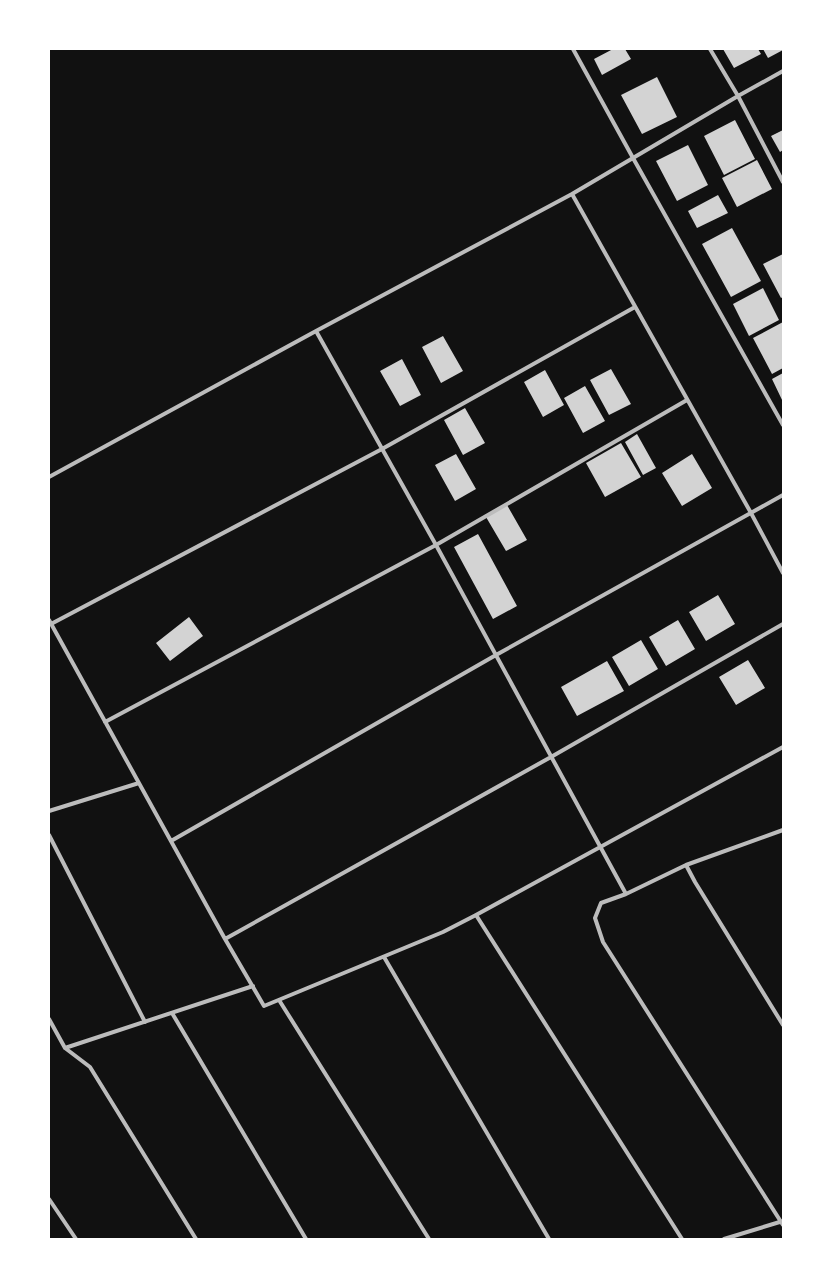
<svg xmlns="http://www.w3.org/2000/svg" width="832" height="1288" viewBox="0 0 832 1288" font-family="'Titillium Web',sans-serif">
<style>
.building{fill:#d3d3d3}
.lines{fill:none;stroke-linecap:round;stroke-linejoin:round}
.minor{stroke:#bcbcbc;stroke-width:4}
</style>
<rect width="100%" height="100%" fill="#111"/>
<!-- building -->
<path class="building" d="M613,49H625L631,59L602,75L594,59Z
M723,49H758L761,54L734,68Z
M763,49H783V50L768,58Z
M657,77L677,117L642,134L621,95Z
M735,120L755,159L724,175L704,136Z
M783,130V150L780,152L771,136Z
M688,145L708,185L677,201L656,161Z
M757,160L772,189L737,207L722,178Z
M718,195L728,213L697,228L688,211Z
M732,228L761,281L731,297L702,244Z
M783,254V297L781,298L763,264Z
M763,288L779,320L749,336L733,304Z
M783,322V368L772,374L753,338Z
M443,336L463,371L441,383L422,347Z
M402,359L421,395L400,406L380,371Z
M611,369L631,404L609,415L590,380Z
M545,370L564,405L543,417L524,382Z
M783,373V402L772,379Z
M585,386L605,421L583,433L564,398Z
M465,408L485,443L463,455L444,420Z
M637,434L656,468L643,475L625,442Z
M621,443L641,477L605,497L586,463Z
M456,454L476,489L455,501L435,465Z
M692,454L712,488L682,506L662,473Z
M507,505L527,540L506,551L486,517Z
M478,534L517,606L493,619L454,547Z
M718,595L735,624L706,641L689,612Z
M189,617L203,636L170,661L156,643Z
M678,620L695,649L666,666L649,637Z
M641,640L658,669L629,686L612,657Z
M748,660L765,688L736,705L719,677Z
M607,661L624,691L577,716L561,687Z"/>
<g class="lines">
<!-- minor -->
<path class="minor" d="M573,49L633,158L783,425
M710,49L738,96L783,182
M572,194L751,513L783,573
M316,331L436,545L626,894
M49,477L316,331L572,194L738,96L783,71
M49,620L225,939L264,1006L443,932L476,915L783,747
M51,624L382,449L635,307
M105,722L436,545L687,400
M49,811L139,783
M783,830L686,865L626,894L601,903L595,918L603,942L783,1225
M49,835L145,1022
M171,841L496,655L783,495
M686,865L695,882L783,1025
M476,915L682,1239
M225,939L551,757L783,624
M384,957L549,1239
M279,1000L429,1239
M172,1013L306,1239
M49,1019L65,1048L90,1067L196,1239
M65,1048L253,986
M49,1199L76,1239
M724,1239L783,1221"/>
</g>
<!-- border -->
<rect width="832" height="1288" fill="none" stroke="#ffffff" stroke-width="100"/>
</svg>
